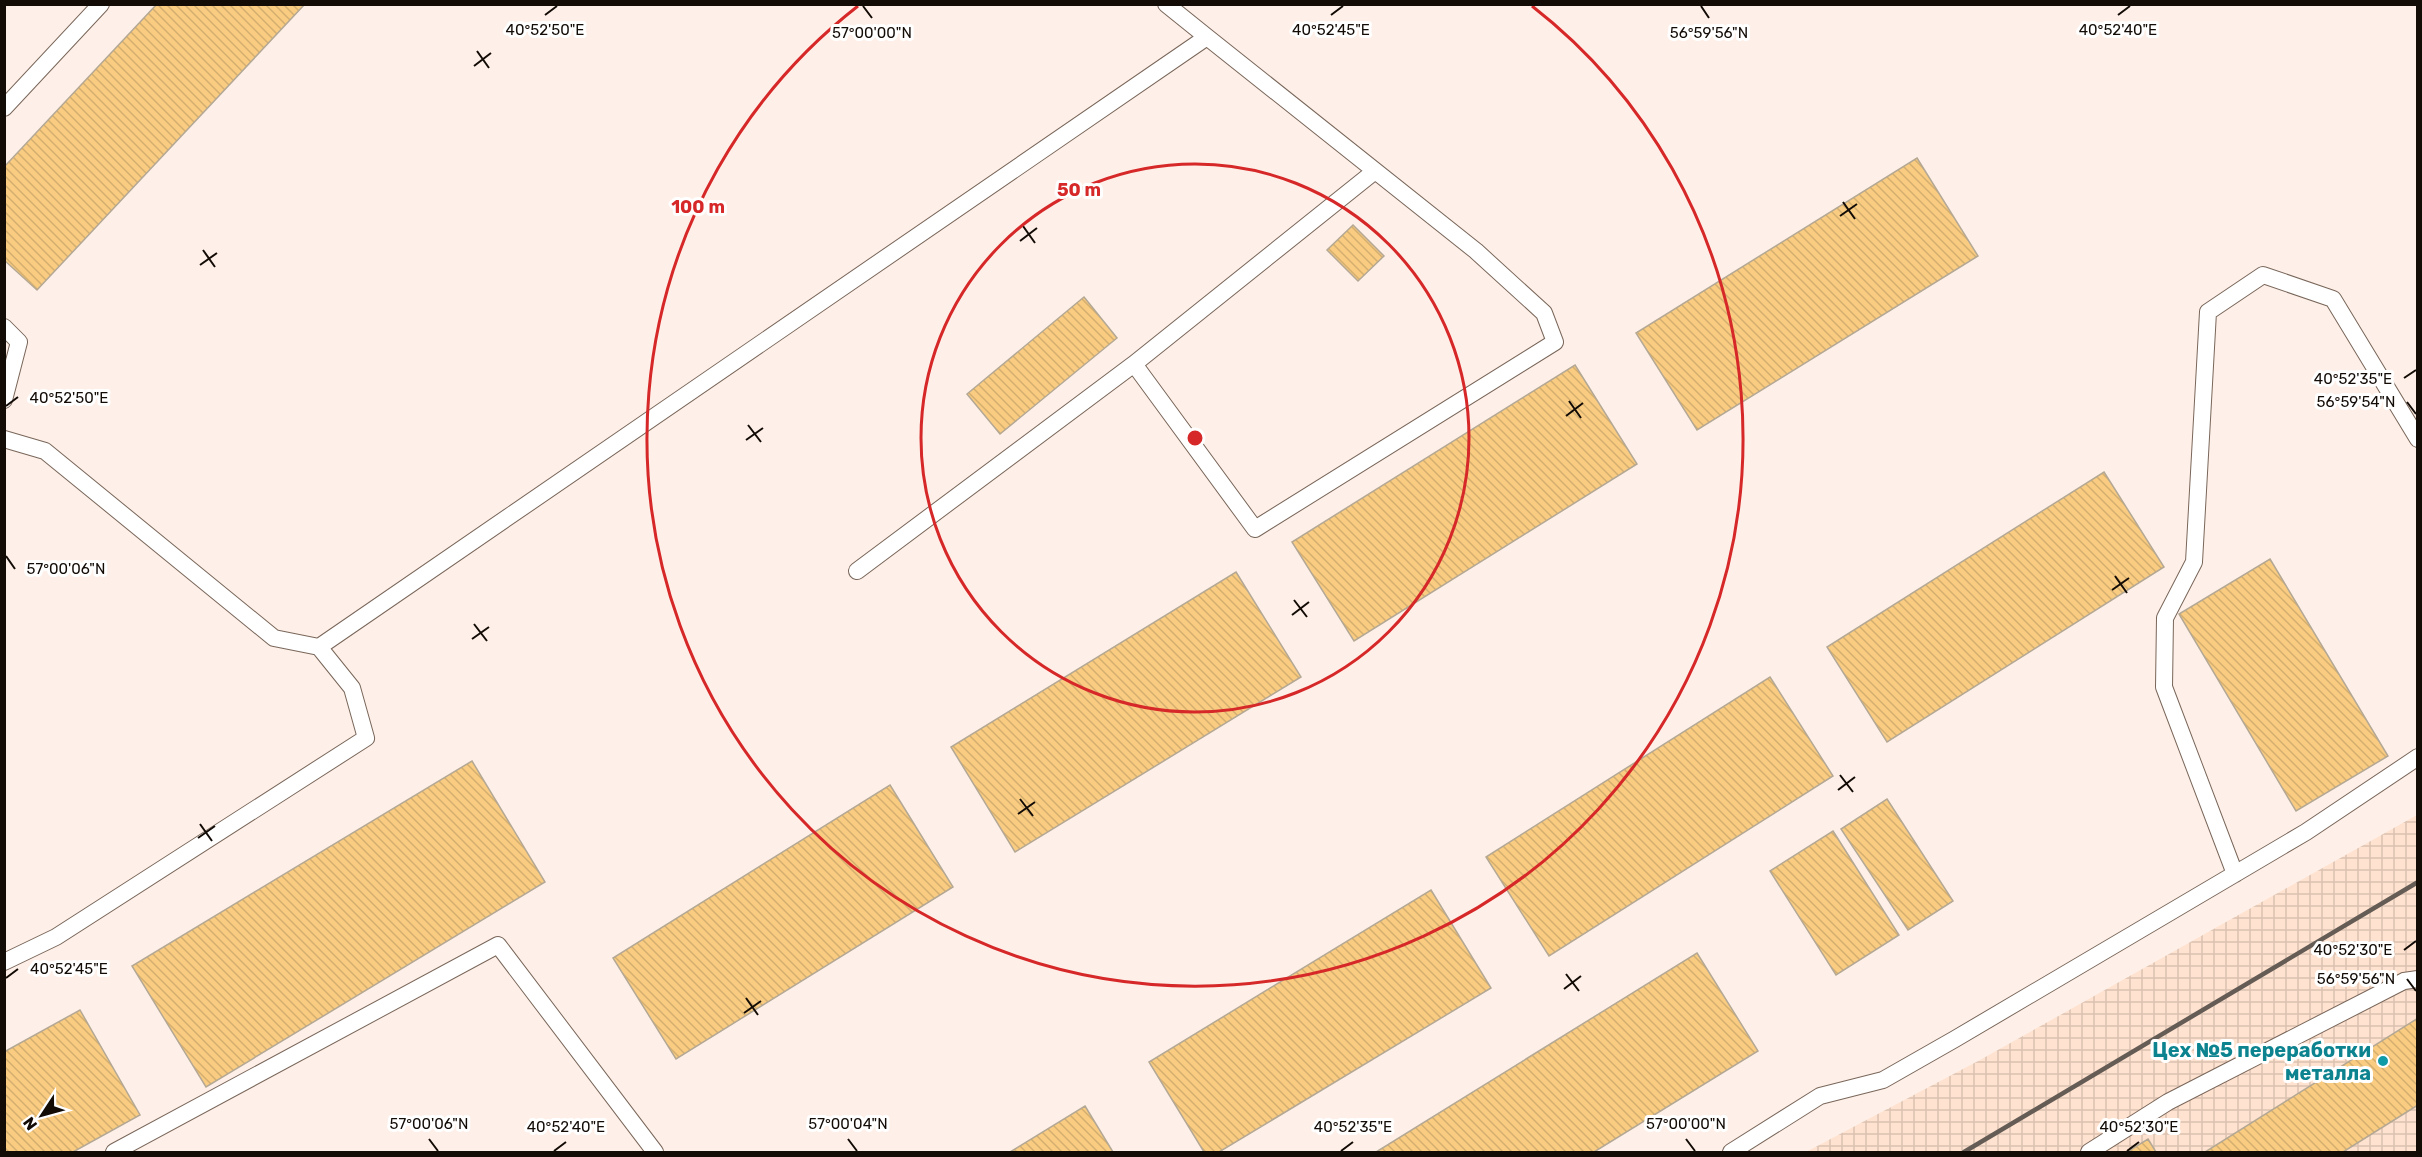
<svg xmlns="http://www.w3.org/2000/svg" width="2422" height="1157" viewBox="0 0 2422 1157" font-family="Rubik,sans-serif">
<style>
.industrial{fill:url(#industrial-grid)}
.building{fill:url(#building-back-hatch);stroke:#b4a894;stroke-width:1.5}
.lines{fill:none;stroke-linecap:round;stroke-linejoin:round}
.lane-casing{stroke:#79665a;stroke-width:18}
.lane{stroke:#fff;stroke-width:16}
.rail{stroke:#655c56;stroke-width:4.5}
.ticks{fill:none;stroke:#120b06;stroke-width:2}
.ring{fill:none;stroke:#d62828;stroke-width:3}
.culture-dot{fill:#0f9aa8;stroke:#fff;stroke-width:2}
.labels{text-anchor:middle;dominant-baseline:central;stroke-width:6;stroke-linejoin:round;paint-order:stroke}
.culture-label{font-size:20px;font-weight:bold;fill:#0d838f;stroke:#fff;text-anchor:end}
.ticks-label{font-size:15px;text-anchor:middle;fill:#120b06;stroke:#fff;stroke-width:6;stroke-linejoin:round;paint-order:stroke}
.centre{fill:#d62828;stroke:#fff;stroke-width:3}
.ring-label{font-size:18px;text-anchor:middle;font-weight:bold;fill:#d62828;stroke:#fff;stroke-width:6;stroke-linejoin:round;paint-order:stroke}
</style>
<defs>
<pattern id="industrial-grid" width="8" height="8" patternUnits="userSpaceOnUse" patternTransform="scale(1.5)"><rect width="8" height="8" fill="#ffe2cf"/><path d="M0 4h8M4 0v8" fill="none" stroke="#dac1b0"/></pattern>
<pattern id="building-back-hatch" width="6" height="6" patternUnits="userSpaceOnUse" patternTransform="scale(1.5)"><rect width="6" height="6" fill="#f9cc82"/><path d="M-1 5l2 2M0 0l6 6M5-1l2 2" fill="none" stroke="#d4ae6f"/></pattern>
</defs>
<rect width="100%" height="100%" fill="#fef0e8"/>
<!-- industrial -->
<path class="industrial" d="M2417,815V1152H1806L1980,1060Z"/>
<!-- building -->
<path class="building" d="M157,4H305L37,290L4,260V167Z
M1917,158L1978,256L1697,430L1636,333Z
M1353,225L1384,256L1358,281L1327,250Z
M1084,297L1117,338L1000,434L967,394Z
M1575,365L1637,464L1354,641L1292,542Z
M2104,472L2164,567L1887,742L1827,647Z
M2270,559L2388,756L2296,811L2179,614Z
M1236,572L1301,677L1015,852L951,747Z
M1770,677L1833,776L1549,956L1486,857Z
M472,761L545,882L206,1087L132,966Z
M890,785L953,887L676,1059L613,958Z
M1887,799L1953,901L1908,930L1841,829Z
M1833,831L1899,935L1836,975L1770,871Z
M1431,890L1491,988L1219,1152H1204L1149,1062Z
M1697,953L1758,1051L1594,1152H1376Z
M80,1010L140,1115L73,1152H4V1052Z
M2418,1018V1105L2343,1152H2205Z
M1085,1106L1113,1152H1010Z
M2148,1139L2156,1152H2127Z"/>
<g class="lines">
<defs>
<path id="lane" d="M1166,4L1207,37L1476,251L1544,313L1555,342L1255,529L1134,364L1375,171
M4,108L101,4
M4,327L19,342L4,400
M4,439L45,451L274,638L319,647L1207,37
M857,571L1134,364
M2235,874L2164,687L2165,618L2194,562L2208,312L2263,275L2333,299L2418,439
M4,962L56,937L366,738L352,688L319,647
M114,1152L498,945L655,1152
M1731,1152L1820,1096L1883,1080L1955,1039L2306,832L2418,757
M2089,1152L2168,1102L2404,981L2418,979"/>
</defs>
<!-- lane casing -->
<use href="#lane" class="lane-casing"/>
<!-- lane -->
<use href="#lane" class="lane"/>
<!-- rail -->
<path class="rail" d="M1964,1152L2418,882"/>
</g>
<!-- ticks -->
<path class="ticks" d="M863,6L872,18M1701,6L1709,18M545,15L557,6M1331,15L1343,6M2118,15L2130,6M477,51L489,68M474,66L491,53M1843,202L1855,219M1840,216L1857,204M1023,226L1035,243M1020,241L1037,228M203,250L215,267M200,265L217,253M2404,378L2416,370M1569,401L1581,418M2407,402L2416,414M6,406L18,397M1566,416L1583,403M748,425L761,442M746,440L763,428M6,556L15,569M2115,576L2127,593M2112,590L2129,578M1294,600L1307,617M1292,615L1309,602M474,624L487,641M472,639L489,627M1840,775L1853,792M1838,790L1855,777M1020,799L1033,816M1018,814L1035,802M200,824L212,841M198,838L215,826M2404,950L2416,941M1566,974L1579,991M6,978L18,969M2407,979L2416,991M1564,989L1581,976M746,998L758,1015M744,1013L761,1001M429,1139L438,1151M848,1139L857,1151M1686,1139L1695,1151M554,1151L566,1142M1341,1151L1353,1142M2127,1151L2139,1142"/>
<!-- distance rings -->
<g class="ring">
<circle cx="1195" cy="438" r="274"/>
<path d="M1532 6A548 548 0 1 1 858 6"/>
</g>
<!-- markers -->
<circle class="culture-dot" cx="2383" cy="1061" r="6"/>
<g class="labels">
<!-- culture labels -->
<g class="culture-label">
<text x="2371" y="1050">Цех №5 переработки<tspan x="2371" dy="23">металла</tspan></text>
</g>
</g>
<g class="ticks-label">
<text x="545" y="35">40°52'50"E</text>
<text x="1331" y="35">40°52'45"E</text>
<text x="2118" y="35">40°52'40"E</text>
<text x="872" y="38">57°00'00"N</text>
<text x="1709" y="38">56°59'56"N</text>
<text x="2353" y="384">40°52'35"E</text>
<text x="69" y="403">40°52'50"E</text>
<text x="2356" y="407">56°59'54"N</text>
<text x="66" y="574">57°00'06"N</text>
<text x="2353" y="955">40°52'30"E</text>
<text x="69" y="974">40°52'45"E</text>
<text x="2356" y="984">56°59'56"N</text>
<text x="429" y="1129">57°00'06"N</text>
<text x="848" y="1129">57°00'04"N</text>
<text x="1686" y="1129">57°00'00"N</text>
<text x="566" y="1132">40°52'40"E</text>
<text x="1353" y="1132">40°52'35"E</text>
<text x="2139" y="1132">40°52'30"E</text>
</g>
<circle cx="1195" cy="438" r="9" class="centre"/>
<g class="ring-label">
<text x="1079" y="196">50 m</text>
<text x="698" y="213">100 m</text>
</g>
<!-- border -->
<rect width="2422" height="1157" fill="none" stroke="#120b06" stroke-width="12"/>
<!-- north arrow -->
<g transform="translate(42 1115) rotate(234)" stroke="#ffffff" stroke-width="4.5" paint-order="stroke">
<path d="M0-4.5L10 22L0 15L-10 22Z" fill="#120b06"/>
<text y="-9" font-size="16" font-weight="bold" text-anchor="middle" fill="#120b06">N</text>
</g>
</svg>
